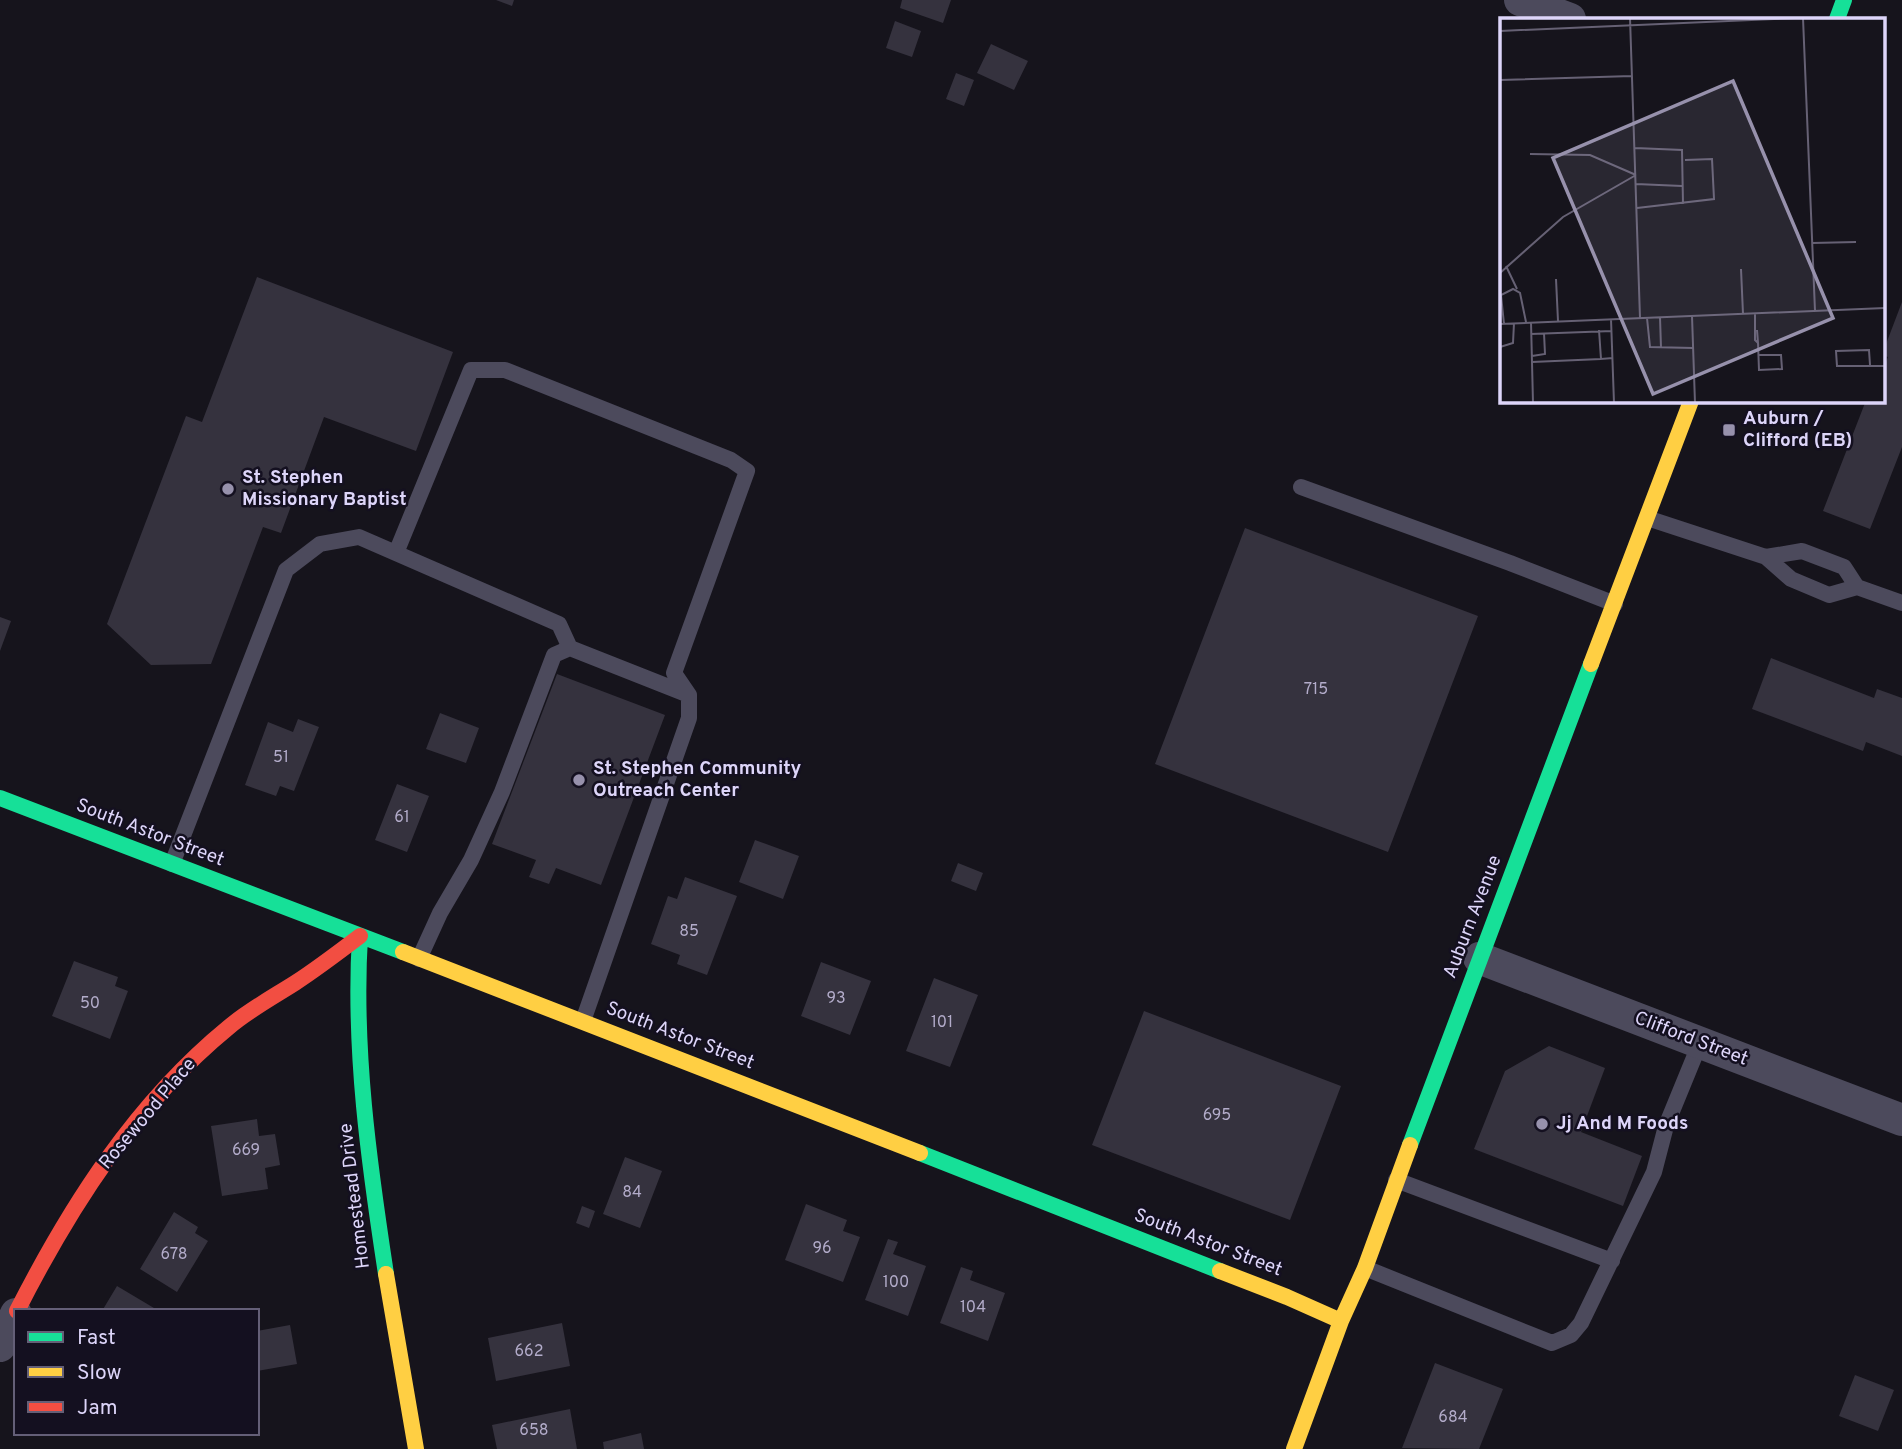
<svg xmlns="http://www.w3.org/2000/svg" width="1902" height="1449" viewBox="0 0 1902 1449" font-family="Overpass,sans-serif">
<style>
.building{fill:#35323e}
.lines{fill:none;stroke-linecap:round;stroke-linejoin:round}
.lane{stroke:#4c4a5c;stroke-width:16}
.street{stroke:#4c4a5c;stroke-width:32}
.fast{stroke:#16e098;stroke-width:16}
.slow{stroke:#ffcf43;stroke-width:16}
.jam{stroke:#f24e42;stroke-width:16}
.poi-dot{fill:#9791ac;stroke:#141020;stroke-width:2.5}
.labels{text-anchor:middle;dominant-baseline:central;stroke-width:5;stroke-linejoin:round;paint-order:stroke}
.number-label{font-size:16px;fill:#b3acca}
.poi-label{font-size:19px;font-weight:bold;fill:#ddd5f9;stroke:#141020;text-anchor:start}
.street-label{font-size:19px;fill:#ddd5f9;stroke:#141020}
.inset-road{fill:none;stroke:#666174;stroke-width:2}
.view{fill:#9791ac;fill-opacity:0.15;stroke:#9791ac;stroke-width:3.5}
.inset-edge{fill:none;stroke:#ddd5f9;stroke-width:3.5}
</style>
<rect width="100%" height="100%" fill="#16141c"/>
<!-- building -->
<path class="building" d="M496,0H514L512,6Z
M902,0H951L943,23L900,8Z
M895,21L921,31L912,57L886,48Z
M991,44L1028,61L1014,90L977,73Z
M956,73L974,80L964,106L946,99Z
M257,277L453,352L416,451L324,417L281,533L263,527L211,664L151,665L107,624L186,416L202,422Z
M1902,302V447L1870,529L1823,511L1865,403L1869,404L1871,401H1883V369L1888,357L1883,355V352Z
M1245,528L1478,616L1388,852L1155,764Z
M0,617L11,621L0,651Z
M1771,658L1874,698L1877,689L1902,698V756L1866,742L1863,751L1752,709Z
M557,674L665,715L601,885L556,868L549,884L529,877L536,860L492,844Z
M440,713L479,728L466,763L426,749Z
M298,719L319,727L294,791L280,786L276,796L245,785L268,722L293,732Z
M397,784L429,796L407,852L375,840Z
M755,840L799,856L783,899L739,882Z
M958,863L983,873L976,891L951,881Z
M685,877L737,896L707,975L677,964L680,955L651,944L668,896L677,899Z
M74,961L118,977L115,986L128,991L110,1039L52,1016Z
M821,962L871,981L850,1035L801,1016Z
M934,978L978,995L950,1067L906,1051Z
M1144,1011L1341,1086L1290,1220L1092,1145Z
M1549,1046L1605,1068L1581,1132L1642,1156L1623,1206L1474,1149L1505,1071Z
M257,1119L259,1136L275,1134L280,1165L265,1168L268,1189L222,1196L211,1126Z
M625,1157L662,1171L640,1228L603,1214Z
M806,1204L847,1220L843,1231L860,1237L843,1282L785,1260Z
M582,1206L595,1211L589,1228L576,1223Z
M174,1212L198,1227L195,1233L208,1241L177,1292L140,1269Z
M888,1239L898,1242L893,1254L926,1266L908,1316L865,1300Z
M961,1267L973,1271L970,1280L1005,1293L988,1341L940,1323Z
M117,1286L159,1311H102Z
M562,1323L570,1366L496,1381L488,1338Z
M290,1325L297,1364L257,1371V1331Z
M1435,1363L1503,1389L1479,1449L1402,1448Z
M1855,1375L1894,1390L1878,1431L1839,1416Z
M570,1409L577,1449H497L492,1425Z
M641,1433L644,1449H604L603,1442Z"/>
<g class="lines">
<!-- lane -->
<path class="lane" d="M1301,487L1510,563L1615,604
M1647,518L1766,557L1791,579L1829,595L1857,587L1844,567L1802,551L1766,557
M396,553L471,370H505L731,460L747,471L674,673L689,695V718L583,1021
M1857,587L1902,603
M172,864L286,570L320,544L359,537L559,624L570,648L689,695
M419,959L440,913L471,860L502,792L554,655L570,648
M1396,1180L1612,1261
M1365,1268L1552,1343L1571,1335L1581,1323L1654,1172L1666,1126L1700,1043"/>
<!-- street -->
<path class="street" d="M1520,0L1570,19
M1479,958L1902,1120
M0,1346L16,1314"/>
<!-- fast -->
<path class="fast" d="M1837,19L1844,0
M0,798L403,952
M360,936C353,1049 369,1163 386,1274
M1410,1145L1591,664
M920,1153L1220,1271"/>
<!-- slow -->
<path class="slow" d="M1591,664L1691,401
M403,952L920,1153
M1220,1271L1287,1297L1341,1321
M386,1274L416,1449
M1294,1449L1341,1321L1365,1268L1410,1145"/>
<!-- jam -->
<path class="jam" d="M17,1311C71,1205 136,1103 229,1027C249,1010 273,997 295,983C318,968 339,952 360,936"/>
</g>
<!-- markers -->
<g class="poi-dot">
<rect x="1722" y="423" width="14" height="14" rx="3.5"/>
<circle cx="228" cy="489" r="7"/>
<circle cx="579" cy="780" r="7"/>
<circle cx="1542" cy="1124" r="7"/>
</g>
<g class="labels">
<!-- number labels -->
<g class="number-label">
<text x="1316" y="690">715</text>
<text x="281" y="758">51</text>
<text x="402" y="818">61</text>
<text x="689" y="932">85</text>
<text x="836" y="999">93</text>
<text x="90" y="1004">50</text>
<text x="942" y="1023">101</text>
<text x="1217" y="1116">695</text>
<text x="246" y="1151">669</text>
<text x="632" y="1193">84</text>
<text x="822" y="1249">96</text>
<text x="174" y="1255">678</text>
<text x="896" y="1283">100</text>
<text x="973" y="1308">104</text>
<text x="529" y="1352">662</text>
<text x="1453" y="1418">684</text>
<text x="534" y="1431">658</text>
</g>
<!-- poi labels -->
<g class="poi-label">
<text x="1743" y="419">Auburn /<tspan x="1743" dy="22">Clifford (EB)</tspan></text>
<text x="242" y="478">St. Stephen<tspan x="242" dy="22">Missionary Baptist</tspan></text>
<text x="593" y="769">St. Stephen Community<tspan x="593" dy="22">Outreach Center</tspan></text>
<text x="1556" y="1124">Jj And M Foods</text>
</g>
<!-- street labels -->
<g class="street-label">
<text transform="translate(150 833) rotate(21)">South Astor Street</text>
<text transform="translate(1473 917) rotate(-69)">Auburn Avenue</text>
<text transform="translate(680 1036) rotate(21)">South Astor Street</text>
<text transform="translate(1691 1039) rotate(21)">Clifford Street</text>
<text transform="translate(148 1114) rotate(-50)">Rosewood Place</text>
<text transform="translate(355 1196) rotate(-97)">Homestead Drive</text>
<text transform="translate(1208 1243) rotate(21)">South Astor Street</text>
</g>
</g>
<!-- overview -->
<g transform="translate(1500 18)">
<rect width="385" height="385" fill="#16141c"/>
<path class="inset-road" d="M130,0L140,300M303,0L315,293M0,13L296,0M0,62L132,58M135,130L182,132L183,186M30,136L90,137L136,157M136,166L182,168M137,190L214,181L212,141L185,142M312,225L356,224M6,248L17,271M241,251L243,296M0,255L63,199L136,157M56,261L58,303M255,295V322L258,325L257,312M192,298L195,385M160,299L161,330M147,300L150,329L193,330M111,301L114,385M31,304L33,385M0,306L385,290M4,306L1,277L13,271L20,275L26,304M99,312L101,341L113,340M31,316L112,313M258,325L259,352L282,351L281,337H258M0,329L13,325L14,305M32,338L45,336L44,315M32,344L101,341M370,347L369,332L336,333L337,348H385"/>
<path class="view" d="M233,63L333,300L153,376L53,140Z"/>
<rect width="385" height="385" class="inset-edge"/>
</g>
<!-- legend -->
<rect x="14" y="1309" width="245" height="126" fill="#141020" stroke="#645f77" stroke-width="2"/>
<rect x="28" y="1332" width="35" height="10" fill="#16e098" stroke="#645f77" stroke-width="2"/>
<text x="77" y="1344" font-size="21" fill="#ddd5f9">Fast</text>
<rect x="28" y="1367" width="35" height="10" fill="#ffcf43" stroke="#645f77" stroke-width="2"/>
<text x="77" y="1379" font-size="21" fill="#ddd5f9">Slow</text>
<rect x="28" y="1402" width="35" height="10" fill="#f24e42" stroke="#645f77" stroke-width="2"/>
<text x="77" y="1414" font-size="21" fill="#ddd5f9">Jam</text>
</svg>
